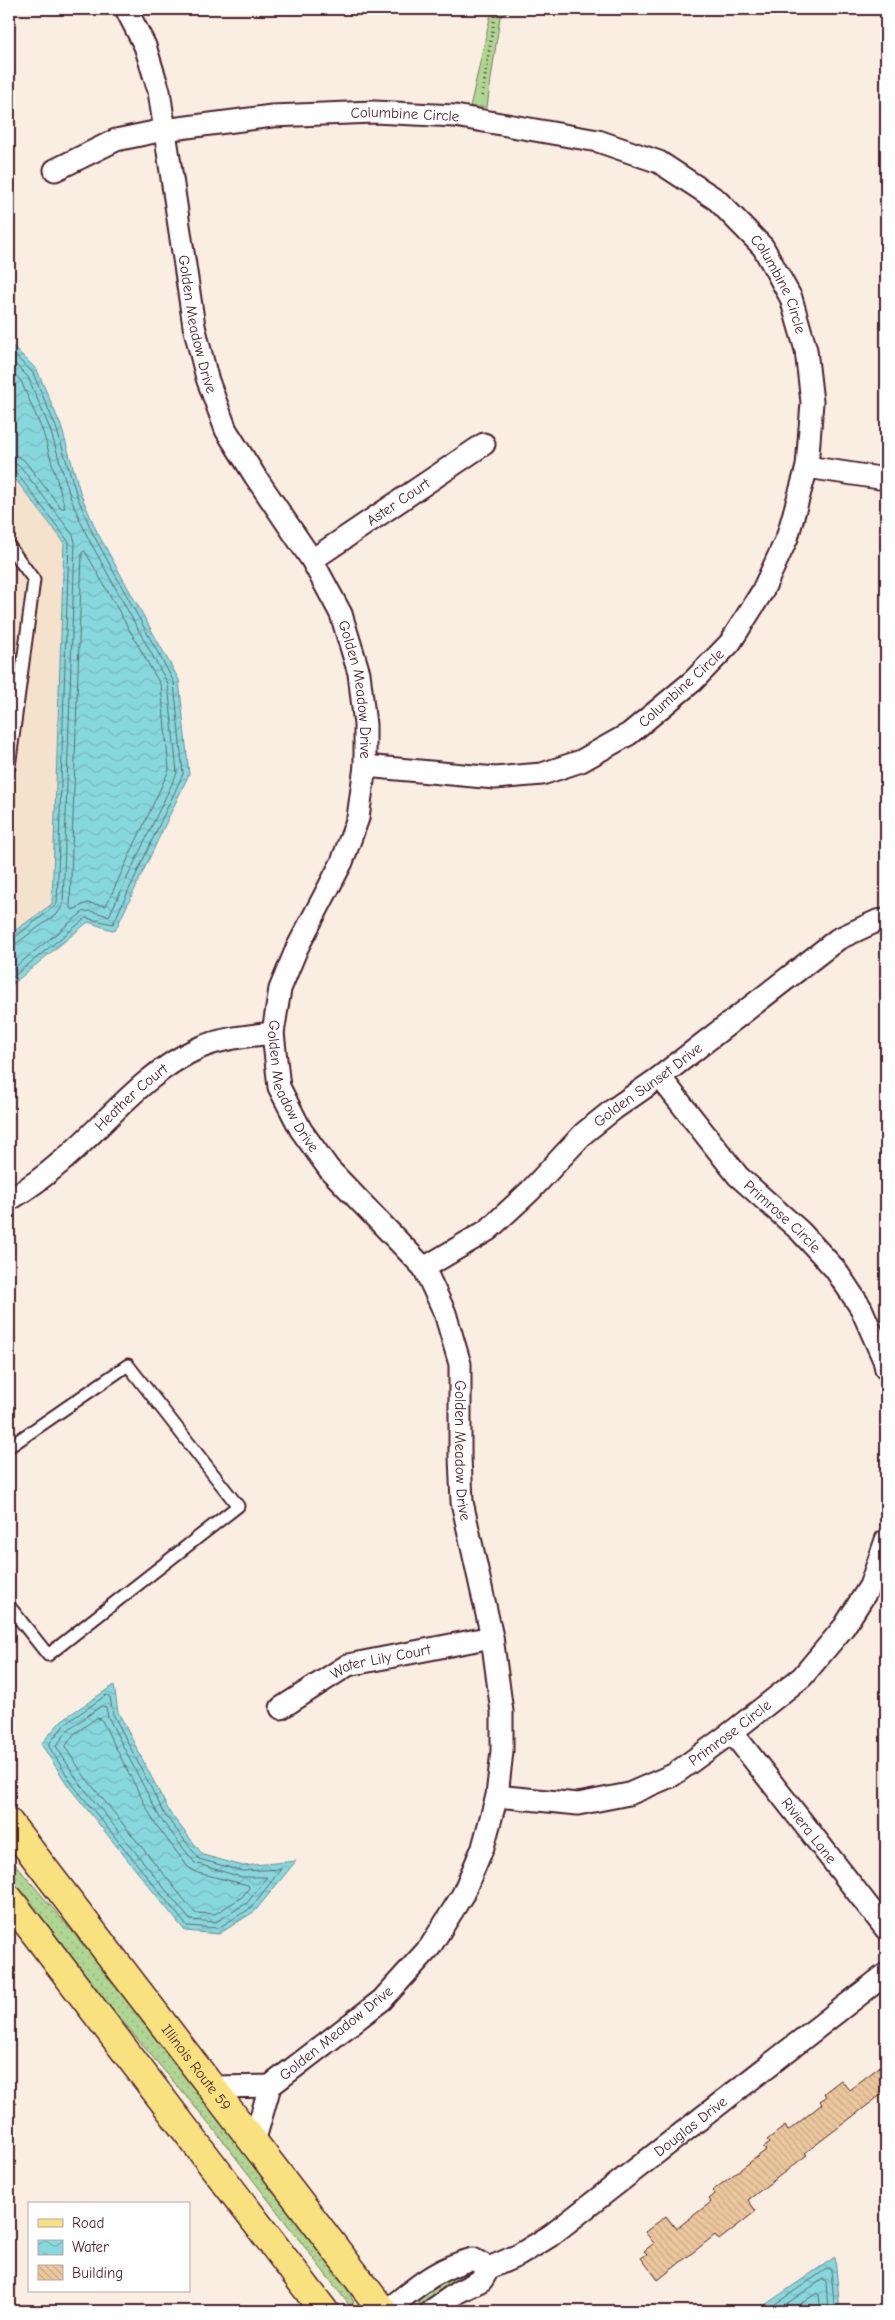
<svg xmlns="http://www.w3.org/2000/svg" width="895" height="2320" viewBox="0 0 895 2320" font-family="'Comic Neue',sans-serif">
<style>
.built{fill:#f5e2cc}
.grass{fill:url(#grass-dots);stroke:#7c7a5e}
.park{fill:#afd692;stroke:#7c7a5e}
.water{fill:url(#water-waves);stroke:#6f8e96}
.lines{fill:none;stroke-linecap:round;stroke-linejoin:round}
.shore{stroke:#626972;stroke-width:1}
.building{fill:url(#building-back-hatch);stroke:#4a1f2b}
.service-casing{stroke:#4a1f2b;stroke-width:15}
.minor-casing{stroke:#4a1f2b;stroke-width:25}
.primary-casing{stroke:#4a1f2b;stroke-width:31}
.path{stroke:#4a1f2b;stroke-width:3;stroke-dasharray:1 4;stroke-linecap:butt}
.service{stroke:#fff;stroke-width:11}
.minor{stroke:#fff;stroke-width:21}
.primary{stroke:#fae180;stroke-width:28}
.labels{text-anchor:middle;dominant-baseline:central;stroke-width:4;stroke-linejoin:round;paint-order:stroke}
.street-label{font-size:15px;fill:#4a1f2b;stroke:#fff}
</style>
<defs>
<pattern id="grass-dots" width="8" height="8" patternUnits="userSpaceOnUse" patternTransform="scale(1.25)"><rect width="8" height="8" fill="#afd692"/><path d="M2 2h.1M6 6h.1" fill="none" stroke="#98b77e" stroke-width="1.8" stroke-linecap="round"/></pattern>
<pattern id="water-waves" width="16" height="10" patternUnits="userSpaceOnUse" patternTransform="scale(1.25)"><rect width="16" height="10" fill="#87d8dd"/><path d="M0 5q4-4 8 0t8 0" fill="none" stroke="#76b9be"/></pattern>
<pattern id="building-back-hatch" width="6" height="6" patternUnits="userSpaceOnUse" patternTransform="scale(1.25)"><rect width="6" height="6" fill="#ebc79c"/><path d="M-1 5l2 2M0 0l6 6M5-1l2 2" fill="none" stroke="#cbaa87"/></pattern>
</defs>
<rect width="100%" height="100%" fill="#f9eee1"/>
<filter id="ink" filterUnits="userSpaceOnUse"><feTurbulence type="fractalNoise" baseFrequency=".02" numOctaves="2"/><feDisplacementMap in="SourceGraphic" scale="10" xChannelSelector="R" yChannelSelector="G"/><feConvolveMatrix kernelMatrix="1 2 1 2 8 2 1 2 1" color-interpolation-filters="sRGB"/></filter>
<g filter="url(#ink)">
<!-- built -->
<path class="built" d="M9,471L64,542L52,904L9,935Z"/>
<!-- grass -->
<path class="grass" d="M9,1857L118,1985L345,2283L354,2303L350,2306L213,2128L88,1981L9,1878Z
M467,2267L478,2272L424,2306L418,2303V2297Z"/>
<!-- park -->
<path class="park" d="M492,9H512L500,17L487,107H470Z"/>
<!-- water -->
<path class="water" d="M9,345L15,348L37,370L61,426L81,495L97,532L179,680L189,774L115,931L88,922L9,987V935L52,904L64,542L9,471Z
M114,1685L118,1712L170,1813L203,1855L243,1866L296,1861L255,1911L219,1934L185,1931L69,1787L41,1744L62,1720Z
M835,2257L840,2311H756Z"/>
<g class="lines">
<!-- shore -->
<path class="shore" d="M9,350L33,373L56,427L77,496L93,534L174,682L183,774L113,924L86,918L9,980
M9,358L28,377L50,429L71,499L87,536L168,684L177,773L109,916L90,911L83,912L9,972
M9,368L21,381L43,432L65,508H61L24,460L17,456L9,455
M9,462L20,466L73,535L75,542L63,905L58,913L17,943L9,945
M9,468L15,471L69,542L57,904L14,938L9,939
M85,551L161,686L169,770L106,906L87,903L73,910L70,907L82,553Z
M107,1695L110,1697L113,1714L165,1815L199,1859L242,1871L281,1869L251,1908L218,1928L187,1926L73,1785L48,1745L65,1724Z
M102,1706L106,1707L108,1717L160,1818L195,1863L241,1877H267L247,1903L216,1922L190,1920L78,1781L56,1746L69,1729Z
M97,1718L101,1719L154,1822L188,1867L198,1873L248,1885L249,1888L242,1897L215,1914L195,1913L85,1777L65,1747L74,1734Z
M765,2311L828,2268L831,2270L835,2311
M776,2311L823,2279L826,2281L828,2311
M789,2311L817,2293L819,2295L821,2311"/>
</g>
<!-- building -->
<path class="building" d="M886,2062V2091L805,2153L807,2155L748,2200L756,2211L719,2240L715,2235L658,2280L641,2258L647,2254L644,2251L654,2243L645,2232L666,2216L676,2229L711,2202L709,2199L715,2194L712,2191L766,2150L763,2148L770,2143L767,2140L785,2126L788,2131L822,2104L820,2101L826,2097L824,2093L841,2080L849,2090Z"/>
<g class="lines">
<defs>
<path id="service" d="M9,546L34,580L9,767
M9,1447L128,1365L238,1506L48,1655L9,1606"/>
<g id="minor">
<path id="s1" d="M126,9L145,46L159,91L194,326L207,378L226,430L255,476L312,560L341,614L359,673L365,725V766L358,818L342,862L297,948L280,989L273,1033L279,1087L301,1130L329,1169L424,1268L445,1313L460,1364V1457L462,1502L492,1637L502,1712V1751L497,1796L483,1847L463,1894L430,1947L382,2000L270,2086L211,2087"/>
<path id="s2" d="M55,170L116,140L164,130L272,116L374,112L455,116L598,141L659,162L717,200L763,247L791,298L806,350L812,402L807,467L787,538L762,592L730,643L693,681L629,734L581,761L542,774L495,778L365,766"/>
<path d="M807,467L886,479"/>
<path id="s3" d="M312,560L484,444"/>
<path id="s4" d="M660,1077L738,1176L800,1231L835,1269L861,1308L884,1360L886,1369"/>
<path id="s5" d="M9,1200C27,1189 45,1176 61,1162C106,1124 143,1073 199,1048C222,1038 248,1036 273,1033"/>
<path id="s6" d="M424,1268L488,1230L530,1191L584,1133L614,1109L660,1077L838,939L877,921L886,920"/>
<path id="s7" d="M281,1708L348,1665L492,1637"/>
<path id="s8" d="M732,1732L886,1929"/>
<path id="s9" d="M497,1796L578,1804L629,1794L673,1775L732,1732L802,1677L844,1627L870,1586L886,1540"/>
<path d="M254,2142L270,2086"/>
<path d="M386,2311C415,2288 436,2268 473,2259L489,2268"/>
<path id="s10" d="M431,2311L458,2292L482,2280L489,2268L519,2255L550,2236L886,1974"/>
</g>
<g id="primary">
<path id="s11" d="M9,1823L383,2311"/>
<path d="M9,1899L324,2311"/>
</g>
</defs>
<!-- service casing -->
<use href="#service" class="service-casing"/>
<!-- minor casing -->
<use href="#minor" class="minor-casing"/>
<!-- primary casing -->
<use href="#primary" class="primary-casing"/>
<!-- path -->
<path class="path" d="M482,96L495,15L502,9"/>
<!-- service -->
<use href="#service" class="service"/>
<!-- minor -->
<use href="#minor" class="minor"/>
<!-- primary -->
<use href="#primary" class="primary"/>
</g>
</g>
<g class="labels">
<!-- street labels -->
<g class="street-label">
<text stroke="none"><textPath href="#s2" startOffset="359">Columbine Circle</textPath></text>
<text stroke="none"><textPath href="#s2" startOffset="794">Columbine Circle</textPath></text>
<text stroke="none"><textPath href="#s1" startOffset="325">Golden Meadow Drive</textPath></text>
<text stroke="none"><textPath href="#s3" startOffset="104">Aster Court</textPath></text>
<text transform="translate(681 688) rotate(-42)">Columbine Circle</text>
<text stroke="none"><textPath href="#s1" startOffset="730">Golden Meadow Drive</textPath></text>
<text stroke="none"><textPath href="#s1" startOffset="1150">Golden Meadow Drive</textPath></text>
<text stroke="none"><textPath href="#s6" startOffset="291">Golden Sunset Drive</textPath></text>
<text stroke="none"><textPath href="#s5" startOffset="160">Heather Court</textPath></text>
<text stroke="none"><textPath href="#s4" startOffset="186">Primrose Circle</textPath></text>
<text stroke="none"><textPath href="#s1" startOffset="1570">Golden Meadow Drive</textPath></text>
<text stroke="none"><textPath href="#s7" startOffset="112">Water Lily Court</textPath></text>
<text stroke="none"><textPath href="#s9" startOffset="252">Primrose Circle</textPath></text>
<text stroke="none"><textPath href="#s8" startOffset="125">Riviera Lane</textPath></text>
<text transform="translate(336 2033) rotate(-39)">Golden Meadow Drive</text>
<text stroke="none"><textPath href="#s11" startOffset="308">Illinois Route 59</textPath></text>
<text stroke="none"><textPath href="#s10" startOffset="321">Douglas Drive</textPath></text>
</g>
</g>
<!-- margin -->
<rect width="895" height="2320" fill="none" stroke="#fff" stroke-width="30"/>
<rect x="15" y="15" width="865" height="2290" fill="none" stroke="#4a1f2b" stroke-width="2" filter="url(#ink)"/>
<!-- legend -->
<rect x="28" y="2202" width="162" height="90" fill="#ffffff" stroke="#b7a5aa"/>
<rect x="38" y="2219" width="25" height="8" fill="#fae180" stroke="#b7a5aa"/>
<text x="72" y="2228" font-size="15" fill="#4a1f2b">Road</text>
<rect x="38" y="2240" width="25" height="15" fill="url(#water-waves)" stroke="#b7a5aa"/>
<text x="72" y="2252" font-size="15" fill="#4a1f2b">Water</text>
<rect x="38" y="2265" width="25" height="15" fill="url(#building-back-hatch)" stroke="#b7a5aa"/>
<text x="72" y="2278" font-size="15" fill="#4a1f2b">Building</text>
</svg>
